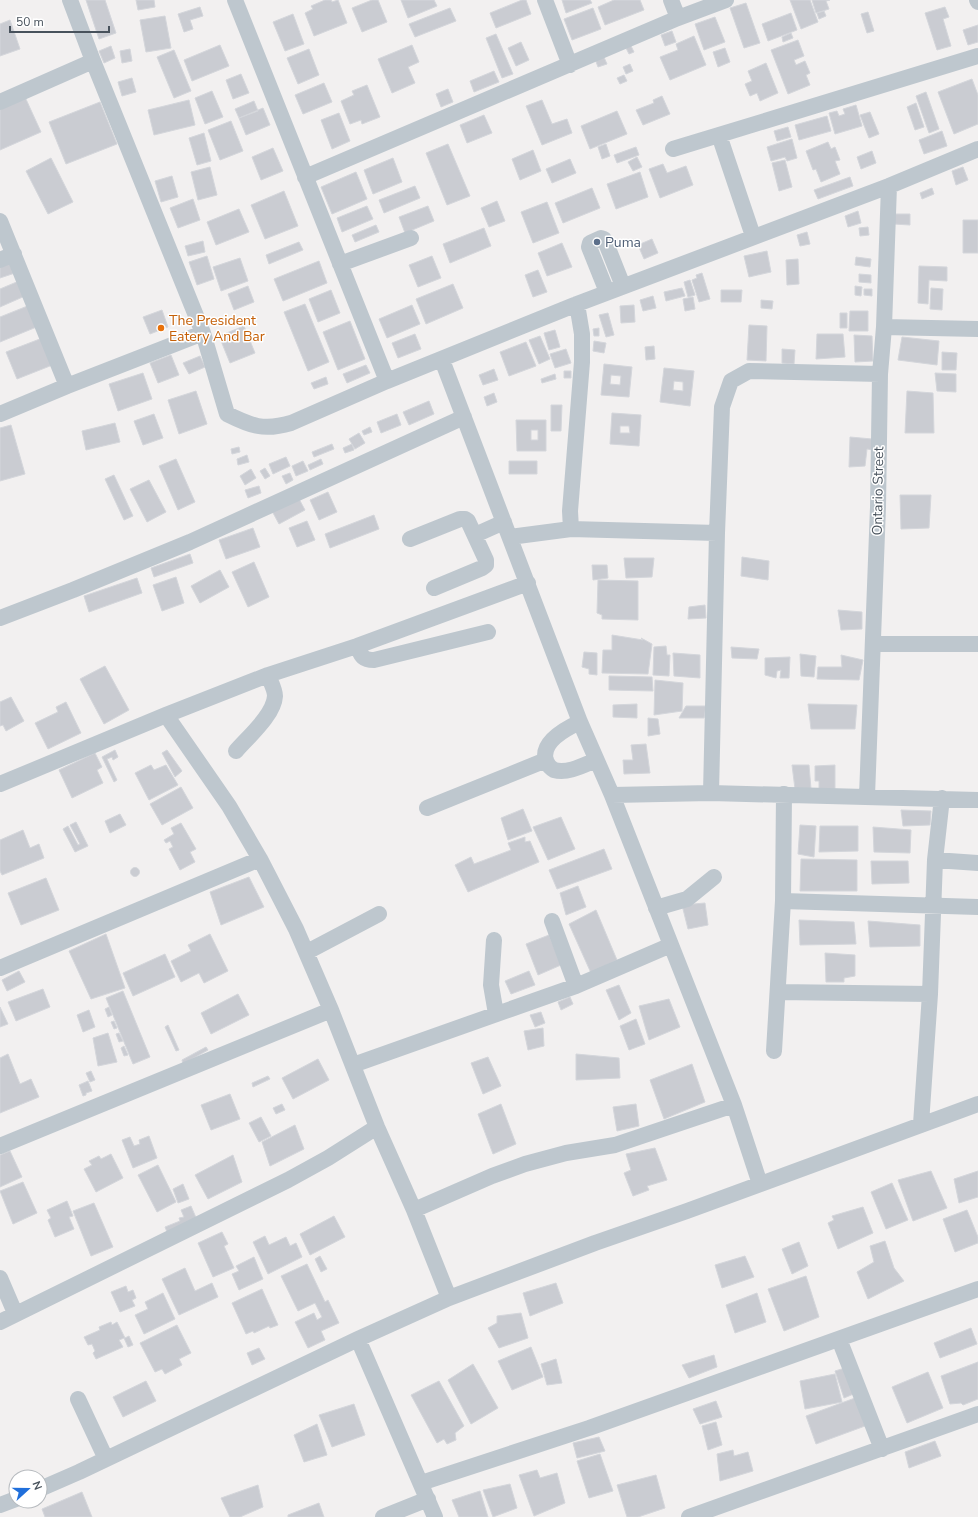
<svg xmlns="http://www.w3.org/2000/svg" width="978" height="1517" viewBox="0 0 978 1517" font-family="'Nunito Sans',sans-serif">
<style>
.building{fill:#caccd2;stroke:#d4d6db;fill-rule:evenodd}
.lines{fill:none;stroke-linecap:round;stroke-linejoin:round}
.minor{stroke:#bec7ce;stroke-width:16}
.service-dot{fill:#5c6f8a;stroke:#fff;stroke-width:1.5}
.food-dot{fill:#e8710a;stroke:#fff;stroke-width:1.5}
.labels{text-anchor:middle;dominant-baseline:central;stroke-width:3;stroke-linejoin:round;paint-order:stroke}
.service-label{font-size:14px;fill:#4e5e75;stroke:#fff;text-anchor:start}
.food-label{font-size:14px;fill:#c56008;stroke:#fff;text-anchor:start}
.street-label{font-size:14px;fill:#48525c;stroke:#fff}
</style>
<rect width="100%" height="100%" fill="#f2f0f0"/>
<!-- building -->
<path class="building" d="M86,0H105L116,33L99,39Z
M136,0H154L155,7L138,10Z
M325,0H331L332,2L338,0L347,23L314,36L305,13L313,9L311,6Z
M372,0H378L387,22L362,32L352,8Z
M401,0H434L437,6L408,18Z
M522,0H526L531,14L496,28L490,13Z
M562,0H590L592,3L566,13Z
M614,0H640L644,10L605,25L598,7Z
M790,0H810L818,22L801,29Z
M812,0H830L826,1L829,9L816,13Z
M746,3L760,43L744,48L730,8Z
M200,7L203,16L190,20L193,29L184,32L178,14Z
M945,7L949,17L943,19L951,46L937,50L925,13Z
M450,8L456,21L415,37L409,24Z
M593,8L601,29L572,40L564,19Z
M824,11L826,16L819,19L817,13Z
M868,12L874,31L867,33L861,14Z
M791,13L797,30L768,41L762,24Z
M293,14L304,44L285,51L273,22Z
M165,16L171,48L146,52L140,20Z
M715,17L725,42L704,50L695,24Z
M10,20L20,49L0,56V24Z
M978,25V42L968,45L963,30Z
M672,31L676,42L665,46L661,35Z
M791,33L793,38L783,42L782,37Z
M496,34L513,74L502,78L486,38Z
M694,36L706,65L670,80L660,57L678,50L676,44Z
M798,40L804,56L794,60L796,65L805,61L810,73L806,75L810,85L788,94L771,50Z
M521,42L529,60L516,66L508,48Z
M630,44L634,52L629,54L625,46Z
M220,45L229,66L192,81L184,60Z
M412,45L419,62L408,67L415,83L392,93L378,59Z
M111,46L115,58L104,63L99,51Z
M725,48L730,62L718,67L713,52Z
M130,49L132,61L122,63L120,51Z
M309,49L319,75L298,84L287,58Z
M174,50L191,91L174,98L157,57Z
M603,55L607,64L598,67L595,59Z
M766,63L778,93L760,101L757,93L750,96L745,84L752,81L748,71Z
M630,64L633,71L626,74L623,67Z
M494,71L499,82L474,92L470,81Z
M241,74L249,93L233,99L226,80Z
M624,75L627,81L620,84L617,78Z
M132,78L136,92L122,96L118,82Z
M972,79L978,95V124L954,134L938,92Z
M324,83L332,102L303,114L295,95Z
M367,85L380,117L362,124L361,120L350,124L341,101L354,95L352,91Z
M448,89L453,102L441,107L436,94Z
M212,91L223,117L205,124L195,98Z
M926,92L939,129L929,133L916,96Z
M662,96L670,114L643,125L636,110L654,103L653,100Z
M25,97L41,132L0,150V108Z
M189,100L195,125L154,135L148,110Z
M542,100L552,124L567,119L572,133L542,145L526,106Z
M254,101L258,111L239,118L235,109Z
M100,102L117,144L66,164L49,122Z
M916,103L924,127L915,130L907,107Z
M856,105L862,126L835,134L829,113L837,111L839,116L845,114L843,109Z
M263,108L270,125L246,135L239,118Z
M617,111L627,134L590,149L581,126Z
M870,112L879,134L869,138L860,115Z
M339,113L350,141L332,149L321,120Z
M484,115L492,133L467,143L460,125Z
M827,116L831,131L799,140L795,125Z
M231,121L243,151L220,160L208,130Z
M788,127L791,137L777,141L774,131Z
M942,131L947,146L924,154L919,140Z
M204,133L211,161L197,165L189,138Z
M792,139L797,158L787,161L785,157L771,161L767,147Z
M828,142L831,149L835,147L840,160L835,161L840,174L821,182L816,169L813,170L806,151Z
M448,144L470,196L447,205L426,153Z
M606,144L610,156L602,159L598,147Z
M636,147L639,155L617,163L614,155Z
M273,148L283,171L261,180L252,157Z
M533,150L541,171L520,180L512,159Z
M872,151L876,163L861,169L857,157Z
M637,157L642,167L633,171L628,162Z
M51,158L73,202L48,214L26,171Z
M393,158L402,182L373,194L364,170Z
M570,159L576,173L552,183L546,169Z
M785,160L792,187L779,191L772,163Z
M663,164L667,173L686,166L693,185L660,198L649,169Z
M210,167L217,195L198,200L191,172Z
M963,167L968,180L956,185L952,171Z
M356,172L367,199L332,214L321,187Z
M640,172L648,197L616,209L607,184Z
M172,176L178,197L161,202L155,181Z
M850,177L853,186L818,199L814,190Z
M415,186L420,198L384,213L379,200Z
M592,188L600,208L563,223L555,203Z
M932,188L934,194L922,199L920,193Z
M284,191L298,226L265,239L251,205Z
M193,199L200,220L178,228L170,208Z
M497,201L505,221L489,227L481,208Z
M547,202L559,233L533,243L521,212Z
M367,206L373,219L342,232L337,218Z
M428,206L434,221L405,233L399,217Z
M239,209L249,232L216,245L207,222Z
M858,211L861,223L848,227L845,216Z
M894,214H910V225L894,224Z
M963,220H978V253H963Z
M376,225L379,232L355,242L352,235Z
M868,227L869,235L860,236L859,228Z
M484,228L491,246L450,263L443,244Z
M807,232L810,244L800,246L797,235Z
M652,239L658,253L644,259L638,245Z
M203,241L205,252L188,256L185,246Z
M299,242L303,250L269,264L266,255Z
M562,243L572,267L547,276L538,253Z
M767,251L771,272L749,277L744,256Z
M207,256L214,279L197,285L189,262Z
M432,256L441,278L418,287L409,265Z
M856,257L871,259L870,267L855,265Z
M240,258L248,281L221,291L213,267Z
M798,259L799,284L787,285L786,260Z
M11,261L15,273L0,278V264Z
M319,261L327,283L283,301L274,279Z
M919,266L947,267V281L929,280L928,304L918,303Z
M538,270L547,292L533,297L525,275Z
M702,273L710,299L699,302L692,280L697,278L696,275Z
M859,274L871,275V283L859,282Z
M690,280L695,295L688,297L684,282Z
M19,281L25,296L0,307V289Z
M453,284L463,308L426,324L416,299Z
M248,286L254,302L234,310L228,294Z
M855,286L862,287L861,296L855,295Z
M682,288L685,296L666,301L664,292Z
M931,288L943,289L942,310L930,309Z
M864,289H872V296L864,295Z
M331,290L340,313L318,322L309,299Z
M721,290H742L741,302H721Z
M653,296L656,308L643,311L640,300Z
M693,297L695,309L685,311L683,299Z
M761,300L773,301L772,309L761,308Z
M305,304L329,362L308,371L284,312Z
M30,305L39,326L0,342V317Z
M412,305L420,324L387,338L379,319Z
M634,305L635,322L621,323L620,306Z
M162,310L168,327L150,334L143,317Z
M850,311H868V331H849Z
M608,313L614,335L606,337L599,315Z
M840,313H847V328H840Z
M350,321L365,359L338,370L323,332Z
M749,325L767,326L766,361L747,360Z
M244,326L255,353L230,363L219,336Z
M599,328V336H594L593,329Z
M555,330L560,347L549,350L544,333Z
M415,334L421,349L398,358L392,343Z
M817,334H843L845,357L816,359Z
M854,335L872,336L873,361L855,362Z
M540,336L550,359L539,364L529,340Z
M45,337L55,364L17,379L6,352Z
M902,337L939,341L937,365L898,360Z
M594,341L606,343L604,353L593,351Z
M526,342L536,366L509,376L500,352Z
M654,346L655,359L646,360L645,347Z
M566,349L571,363L555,368L550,354Z
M782,349L795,350L794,364L782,363Z
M942,352L957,353L956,370H942Z
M171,355L179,375L158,383L150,363Z
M200,356L205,367L189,374L183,363Z
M604,364L632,367L629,397L601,395ZM611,375L621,376L620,385L610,384Z
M366,365L370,373L347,383L343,374Z
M664,368L694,371L690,406L660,402ZM674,381L683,382V391L673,390Z
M494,369L498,380L483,385L479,375Z
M564,371H571V378H564Z
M143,373L152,399L118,411L109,384Z
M935,373L956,374V392L937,391Z
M555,374L556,379L542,383L541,379Z
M326,377L328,384L314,389L311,383Z
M196,391L207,424L179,434L168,400Z
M907,391L933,393L934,433H905Z
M494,393L497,402L487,406L484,397Z
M429,401L434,414L409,425L403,412Z
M551,405H562L561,431H551Z
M612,413L641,415L639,446L610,444ZM620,426H629L630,433H620Z
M154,414L163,438L143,445L134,421Z
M397,414L401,425L381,433L377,422Z
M516,420H546V451H517ZM531,430H538V440H531Z
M115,423L120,442L86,450L82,431Z
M11,425L25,474L0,481V428Z
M370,427L372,432L364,435L362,431Z
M359,433L365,443L355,449L349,439Z
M850,437L872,439L873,450L867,449L865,466L849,467Z
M332,444L334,449L314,457L312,452Z
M352,444L354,450L345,453L343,448Z
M239,447L240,452L232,454L231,449Z
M247,455L249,462L238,465L237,459Z
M286,457L290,466L273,474L269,464Z
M176,459L195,502L178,510L159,466Z
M321,459L323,464L310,470L308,465Z
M303,461L308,471L296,476L292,466Z
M509,461H537V474H509Z
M265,468L270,476L265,479L260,471Z
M251,469L256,478L245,485L240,476Z
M290,473L293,480L286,484L282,476Z
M114,475L133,516L124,520L105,479Z
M149,480L166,512L147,522L130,489Z
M259,486L261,493L248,498L245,490Z
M328,492L337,512L319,520L310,500Z
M900,495H931L929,528L901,529Z
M298,497L305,510L279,524L272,511Z
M374,515L379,529L330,548L325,534Z
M307,521L315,540L297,547L289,528Z
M253,528L260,547L226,559L219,540Z
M190,554L193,563L154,577L151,568Z
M742,557L769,561L768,580L741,576Z
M624,558H654L652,577L626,578Z
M254,562L269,597L248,607L232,572Z
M592,565H607L608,578L593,580Z
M220,570L229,587L200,603L191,586Z
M176,577L184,603L162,611L153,585Z
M137,578L142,593L89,612L84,596Z
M598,580L638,581V620L602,619V615L597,613Z
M705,605L706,618L688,619L689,607Z
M838,610L862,612V629L841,630Z
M612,635L643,640L641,638L652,644L648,674L602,673L603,650H612Z
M666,646L667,655H670L669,676L653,675L654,647Z
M731,647L759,649L757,659L732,658Z
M584,652L597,653V675L589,674V669L582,667Z
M673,653L700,655V678L674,676Z
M800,654L816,656L814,677L801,676Z
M841,655L863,660L859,680L817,679L818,667H842Z
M790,657L789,678H780L781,670L777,671L776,678L765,675V658Z
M105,666L129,710L104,724L80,679Z
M609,676L652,677L653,691L609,690Z
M655,680L683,683L682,711L654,715Z
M11,697L24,721L6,731L3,725L0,726V702Z
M66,702L81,733L48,749L35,723L58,712L56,707Z
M637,704V718L613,717V705Z
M808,704L857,705L855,729H811Z
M686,706H706L704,718H679Z
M648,718L658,719L660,734L648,736Z
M646,744L650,773L624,774L623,760H633L631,745Z
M115,750L118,757L113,760L112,757L107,759L117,780L114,782L102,757Z
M167,750L182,771L175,777L162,753Z
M95,753L102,767L97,770L103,783L72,798L59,770Z
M151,765L154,770L166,765L178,785L149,800L135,773Z
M792,765H809L811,789H795Z
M835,765V789H819V781H815V766Z
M181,787L193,808L162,825L150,804Z
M523,809L532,831L508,840L501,818Z
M901,810L931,811L930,825L903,826Z
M120,814L126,825L110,833L105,821Z
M561,817L575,849L548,860L533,827Z
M76,822L88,846L75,852L63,829L68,826L78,845L80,844L70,825Z
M181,823L196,849L190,852L195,862L180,870L169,849L173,847L170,841L166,843L164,840L174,834L171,828Z
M800,825L816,826L814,857L798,854Z
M820,826H858V851L819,852Z
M873,827L911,830L910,853L874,852Z
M23,830L30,848L39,844L44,858L2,875L0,871V840Z
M525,837V842L530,841L539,862L468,892L455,865L471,857L474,864L511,850L508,843Z
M604,849L612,869L557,889L549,870Z
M801,859L857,860V891H800Z
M871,861H908L909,883L872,884Z
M130.5 872a4.5 4.5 0 1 1 9 0a4.5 4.5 0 1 1-9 0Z
M249,877L264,907L221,925L210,892Z
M46,878L59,910L21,925L8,893Z
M578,886L586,907L566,915L560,893Z
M705,903L708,925L688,929L682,905Z
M596,910L617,960L591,973L569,924Z
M799,920L854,922L856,944L800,945Z
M868,921L920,925V946L870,947Z
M106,934L125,988L91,999L69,951Z
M210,934L228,971L204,983L199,973L181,982L171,961L191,951L188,945Z
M549,935L561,965L538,975L526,944Z
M825,953L855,955V976L844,978V982H826Z
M165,954L175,977L133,996L123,973Z
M19,971L25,982L7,991L2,980Z
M529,971L535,985L511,994L505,981Z
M619,985L631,1013L619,1020L606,990Z
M43,989L50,1007L16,1021L8,1002Z
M123,991L150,1057L133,1064L106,998Z
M238,994L249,1015L211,1034L201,1013Z
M570,997L573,1004L561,1010L558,1002Z
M669,999L680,1027L649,1040L639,1006Z
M0,1007L8,1024L0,1027Z
M109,1007L112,1015L108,1017L105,1009Z
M89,1010L95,1027L83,1032L77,1015Z
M541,1012L545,1023L535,1027L530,1015Z
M636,1019L645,1044L629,1050L620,1026Z
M114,1021L117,1028L114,1029L111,1022Z
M168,1025L179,1050L176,1051L165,1027Z
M543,1028L544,1046L528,1050L524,1031Z
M108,1033L117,1062L98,1066L93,1038Z
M119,1033L123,1041L119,1042L116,1034Z
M124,1046L128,1055L124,1056L121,1048Z
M206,1047L208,1050L183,1064L182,1060Z
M8,1054L20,1084L31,1079L39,1097L0,1113V1058Z
M576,1054L619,1058L620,1078L576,1080Z
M488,1057L501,1086L483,1094L471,1063Z
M318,1059L329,1080L293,1099L282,1078Z
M692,1064L705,1102L664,1119L650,1080Z
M91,1071L95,1080L90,1082L86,1073Z
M268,1076L270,1079L253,1087L252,1083Z
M88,1081L92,1091L86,1093V1095L83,1096L79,1085Z
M230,1094L240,1119L211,1130L201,1105Z
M282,1104L285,1110L276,1114L273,1108Z
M501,1104L516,1144L493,1154L478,1114Z
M636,1104L639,1126L617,1131L613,1107Z
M261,1117L271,1136L259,1142L249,1123Z
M295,1125L304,1149L270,1166L262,1142Z
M149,1136L157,1158L133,1168L122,1140L130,1137L134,1146L140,1144L139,1140Z
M655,1148L667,1180L647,1186L649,1190L633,1196L624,1173L631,1170L626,1154Z
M10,1151L22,1177L0,1187V1155Z
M111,1154L123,1178L96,1192L84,1169L92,1165L89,1161L99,1156L101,1159Z
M233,1155L242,1182L208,1199L195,1175Z
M158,1165L176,1202L157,1212L138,1175Z
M931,1171L947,1208L913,1221L898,1180Z
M978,1171V1197L959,1203L954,1179Z
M23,1182L37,1213L13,1224L0,1191Z
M892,1183L908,1220L886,1229L871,1192Z
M183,1184L189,1199L178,1203L173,1189Z
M67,1201L73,1216L69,1217L74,1229L55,1237L48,1220L51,1218L47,1210Z
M94,1203L113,1247L91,1256L73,1211Z
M191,1206L197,1220L167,1232L165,1227L180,1221L179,1218L184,1217L181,1210Z
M863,1207L873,1233L838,1249L828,1223L834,1220L832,1216Z
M967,1210L978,1237V1243L955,1252L943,1219Z
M334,1216L345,1237L310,1255L300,1234Z
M222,1232L228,1244L224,1246L234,1268L213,1277L198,1243Z
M265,1236L269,1245L286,1237L290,1246L296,1243L302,1257L268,1274L253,1242Z
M885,1241L894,1268L904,1281L868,1299L857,1272L874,1262L870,1246Z
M799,1242L808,1266L792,1274L782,1249Z
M320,1256L327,1269L321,1272L315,1259Z
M745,1256L754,1277L722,1288L715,1265Z
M254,1257L263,1279L239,1290L232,1274L239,1271L236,1266Z
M307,1264L325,1302L328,1300L339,1323L321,1331L325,1340L308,1348L295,1322L314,1313L317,1320L322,1317L315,1303L298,1311L281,1276Z
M185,1268L195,1291L212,1283L218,1297L179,1315L162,1279Z
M806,1276L819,1317L784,1331L768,1289Z
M556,1283L563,1303L530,1316L523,1293Z
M126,1286L128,1292L133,1290L136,1298L132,1300L135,1306L120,1312L111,1292Z
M262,1289L278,1325L270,1328L269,1326L254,1333L253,1331L246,1334L232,1303Z
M163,1293L175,1319L144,1334L135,1315L148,1309L145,1302Z
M757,1293L766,1322L735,1333L726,1305Z
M521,1313L528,1338L499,1348L488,1328L497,1323V1316Z
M111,1322L112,1325L117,1322L125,1338L129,1336L133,1345L128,1347L124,1338L119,1340L123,1347L96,1359L93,1353L95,1351L92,1344L88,1345L84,1337L100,1330L99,1327Z
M177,1325L191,1353L179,1359L182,1365L165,1374L162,1369L155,1372L140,1343Z
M971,1328L977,1344L940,1358L934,1343Z
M531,1347L543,1377L512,1390L498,1361Z
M259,1348L265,1359L252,1365L247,1353Z
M714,1355L717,1367L689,1378L682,1365Z
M556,1359L562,1383L547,1385L541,1364Z
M978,1362V1399L963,1405L961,1403L950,1404L941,1376Z
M473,1364L498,1408L471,1424L448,1380Z
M845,1368L856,1393L844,1398L835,1371Z
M928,1372L943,1408L907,1423L892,1387Z
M835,1374L842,1402L805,1409L800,1381Z
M146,1381L156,1401L123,1417L113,1397Z
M439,1381L464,1426L455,1433L456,1440L447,1444L444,1439L437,1443L411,1395Z
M855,1398L865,1426L816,1444L806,1416Z
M716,1401L722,1417L700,1424L693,1409Z
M354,1404L365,1435L332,1447L319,1415Z
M716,1422L722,1445L708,1450L702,1426Z
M317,1424L327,1455L304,1462L294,1435Z
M599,1437L605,1451L577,1458L573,1443Z
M935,1441L941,1456L909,1468L905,1452Z
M733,1450L734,1456L748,1452L753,1471L720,1481L717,1454Z
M600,1454L613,1491L589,1498L577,1461Z
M537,1470L540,1478L557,1473L565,1503L534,1516L519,1475Z
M656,1475L665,1508L638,1517H627L617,1485Z
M510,1484L517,1508L493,1517L483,1490Z
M258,1485L263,1507L240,1517H230L221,1498Z
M480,1491L488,1517H459L452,1500Z
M82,1492L92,1517H45L42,1509Z
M319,1503L324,1517H288V1515Z"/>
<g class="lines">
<!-- minor -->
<path class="minor" d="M70,0L93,61L203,333L227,414C251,426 264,431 291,423L387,381L577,304L889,186L978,149
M235,0L387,381
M545,0L570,65
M671,0L678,18
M977,0L978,2
M0,102L93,61
M719,135L753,236
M673,149L978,56
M305,177L678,18L726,0
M0,221L67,386
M0,260L14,254
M340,264L411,238
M607,292L589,247L590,243L601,238L604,239L606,243L623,286
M577,304L582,334V362L570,511L571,529L717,533
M884,327L978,329
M442,360L580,722L612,795L734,1105L760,1184
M0,414L67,386L203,333
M475,535L504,522
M510,537L571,529
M410,539L460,519H465L468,521L486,560V565L482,568L434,588
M0,618L73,590L190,542L464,417
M873,644H978
M357,646C361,655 362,660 374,660L488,632
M166,715L229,806L260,859L296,929L331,1010L377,1127L414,1210L449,1298
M580,722C567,728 540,742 546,761C548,765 550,768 554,770C568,774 584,765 596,760
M236,751C248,737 274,715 275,696C275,689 270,681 268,675
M0,784L166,715L268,675L357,646L528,583
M711,793L717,533L722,407L731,381L749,371L880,374
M612,795L711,793L978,800
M867,796L878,507L880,374L884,327L889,186
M427,808L546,760
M935,860L978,863
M783,901L978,907
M656,908L687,899L714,877
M552,921L576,986
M494,940L491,985L496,1014
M307,952L379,914
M0,968L260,859
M778,992L930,994
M774,1051L783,901L784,794
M353,1065L576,986L671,945
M921,1124L930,994L935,860L942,798
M0,1146L331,1010
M414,1210L492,1176L525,1164L566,1153L615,1145L734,1105
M0,1278L15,1313
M0,1322L288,1180L328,1158L377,1127
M358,1339L435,1517
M839,1339L882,1449
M78,1399L106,1459
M421,1483L589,1428L978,1289
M40,1489L79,1472L358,1339L449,1298L595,1243L687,1211L978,1104
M0,1505L16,1499
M383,1517L428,1499
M689,1517L978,1414"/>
</g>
<!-- markers -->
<circle class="service-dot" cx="597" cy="242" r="4"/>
<circle class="food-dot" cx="161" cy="328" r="4"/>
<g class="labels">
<!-- service labels -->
<g class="service-label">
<text x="605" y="242">Puma</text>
</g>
<!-- food labels -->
<g class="food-label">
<text x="169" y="320">The President<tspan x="169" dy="16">Eatery And Bar</tspan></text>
</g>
<!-- street labels -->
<g class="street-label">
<text transform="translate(878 491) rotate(-89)">Ontario Street</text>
</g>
</g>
<!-- north arrow -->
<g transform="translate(28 1489) rotate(69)"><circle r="19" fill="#ffffff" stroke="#b6babe"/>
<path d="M0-3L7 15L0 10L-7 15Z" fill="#206fdb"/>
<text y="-6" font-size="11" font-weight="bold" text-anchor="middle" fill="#48525c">N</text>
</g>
<!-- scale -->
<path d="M10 26v6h99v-6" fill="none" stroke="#48525c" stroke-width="2"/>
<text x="16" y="26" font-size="12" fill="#48525c" stroke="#ffffff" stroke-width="3" paint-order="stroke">50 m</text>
</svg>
